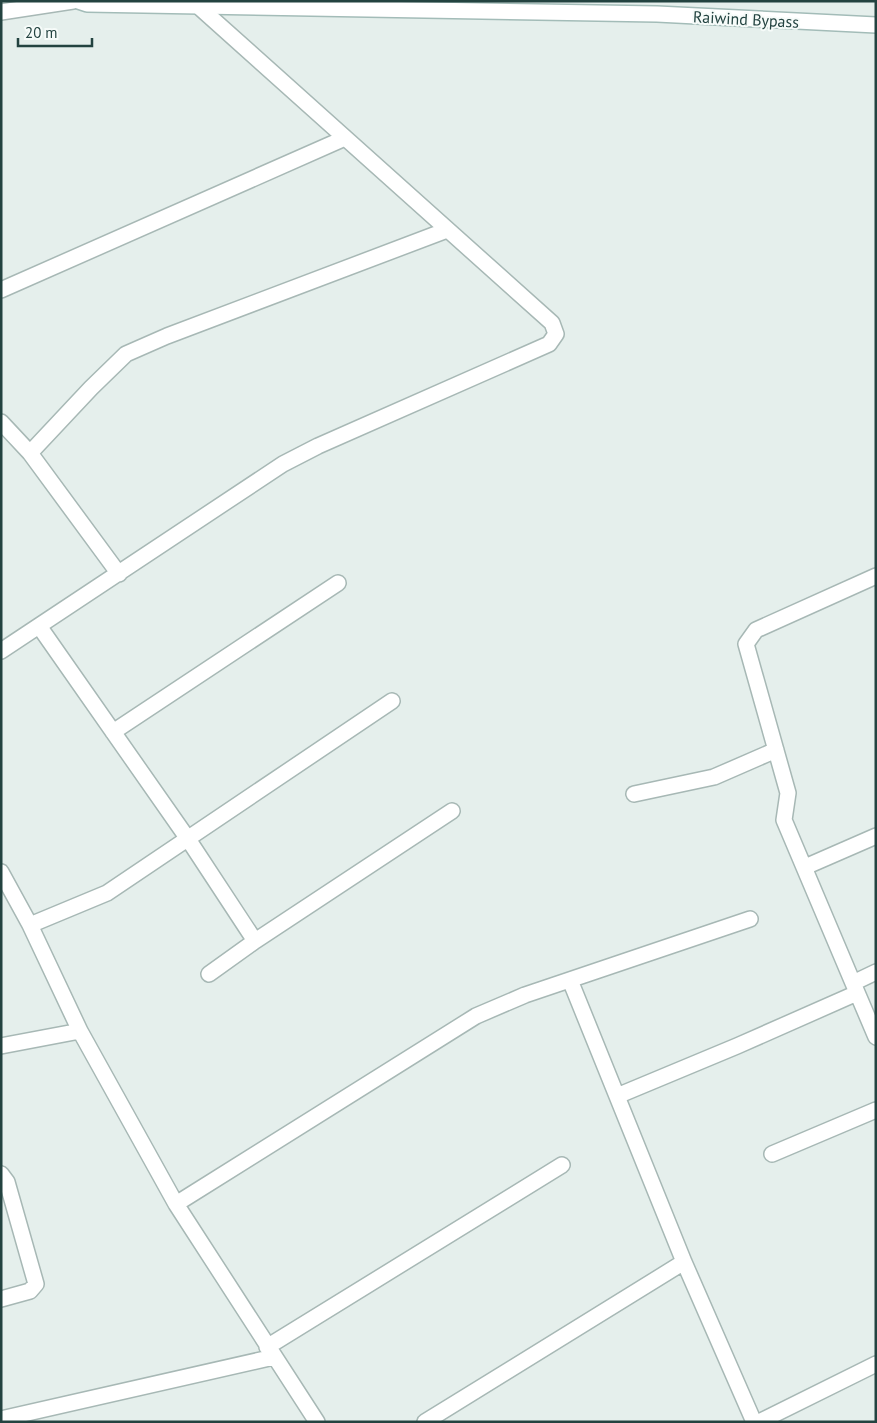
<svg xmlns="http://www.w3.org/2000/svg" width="877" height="1423" viewBox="0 0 877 1423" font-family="'PT Sans',sans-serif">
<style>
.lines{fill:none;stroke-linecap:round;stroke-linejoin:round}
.minor-casing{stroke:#a7b8b5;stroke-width:18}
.secondary-casing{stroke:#a3bcb8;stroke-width:18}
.minor{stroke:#fff;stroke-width:15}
.secondary{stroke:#fff;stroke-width:15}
.labels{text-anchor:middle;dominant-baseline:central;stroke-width:4;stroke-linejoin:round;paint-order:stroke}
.street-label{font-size:16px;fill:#234340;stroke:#f6fbf9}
</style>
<rect width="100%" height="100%" fill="#e5efec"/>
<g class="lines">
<defs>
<path id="minor" d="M1,12L73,1
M1,290L345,138
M1,422L30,453L119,574
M30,453L91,388L126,354L167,336L447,230
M39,626L188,839L255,941
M1,651L283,464L318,446L549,344L556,334L552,323L198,6
M113,732L338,583
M634,794L714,777L776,750
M805,867L876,836
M1,872L30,925L80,1031L176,1204L317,1422
M30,925L107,893L392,701
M876,972L853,983L876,1037
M209,974L255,941L452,811
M570,980L684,1262L754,1422
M853,983L784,820L788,793L746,644L756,630L876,576
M1,1046L80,1031
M617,1096L737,1046L857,993
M772,1154L876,1110
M1,1174L7,1182L36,1284L30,1291L1,1299
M176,1204L476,1016L525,995L750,919
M267,1347L562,1165
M1,1419L274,1357
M425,1422L684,1262
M759,1422L876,1364"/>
<path id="secondary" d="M78,1L87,4L657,14L876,25"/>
</defs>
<!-- minor casing -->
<use href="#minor" class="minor-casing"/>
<!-- secondary casing -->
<use href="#secondary" class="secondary-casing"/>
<!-- minor -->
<use href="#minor" class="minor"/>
<!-- secondary -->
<use href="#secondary" class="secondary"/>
</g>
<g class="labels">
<!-- street labels -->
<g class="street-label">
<text transform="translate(746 19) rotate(3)">Raiwind Bypass</text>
</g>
</g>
<!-- border -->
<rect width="877" height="1423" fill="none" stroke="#234340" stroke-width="5"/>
<!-- scale -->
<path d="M18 38v8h74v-8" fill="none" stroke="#234340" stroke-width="2.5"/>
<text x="25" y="38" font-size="15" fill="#234340" stroke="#f6fbf9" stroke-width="4" paint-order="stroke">20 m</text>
</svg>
